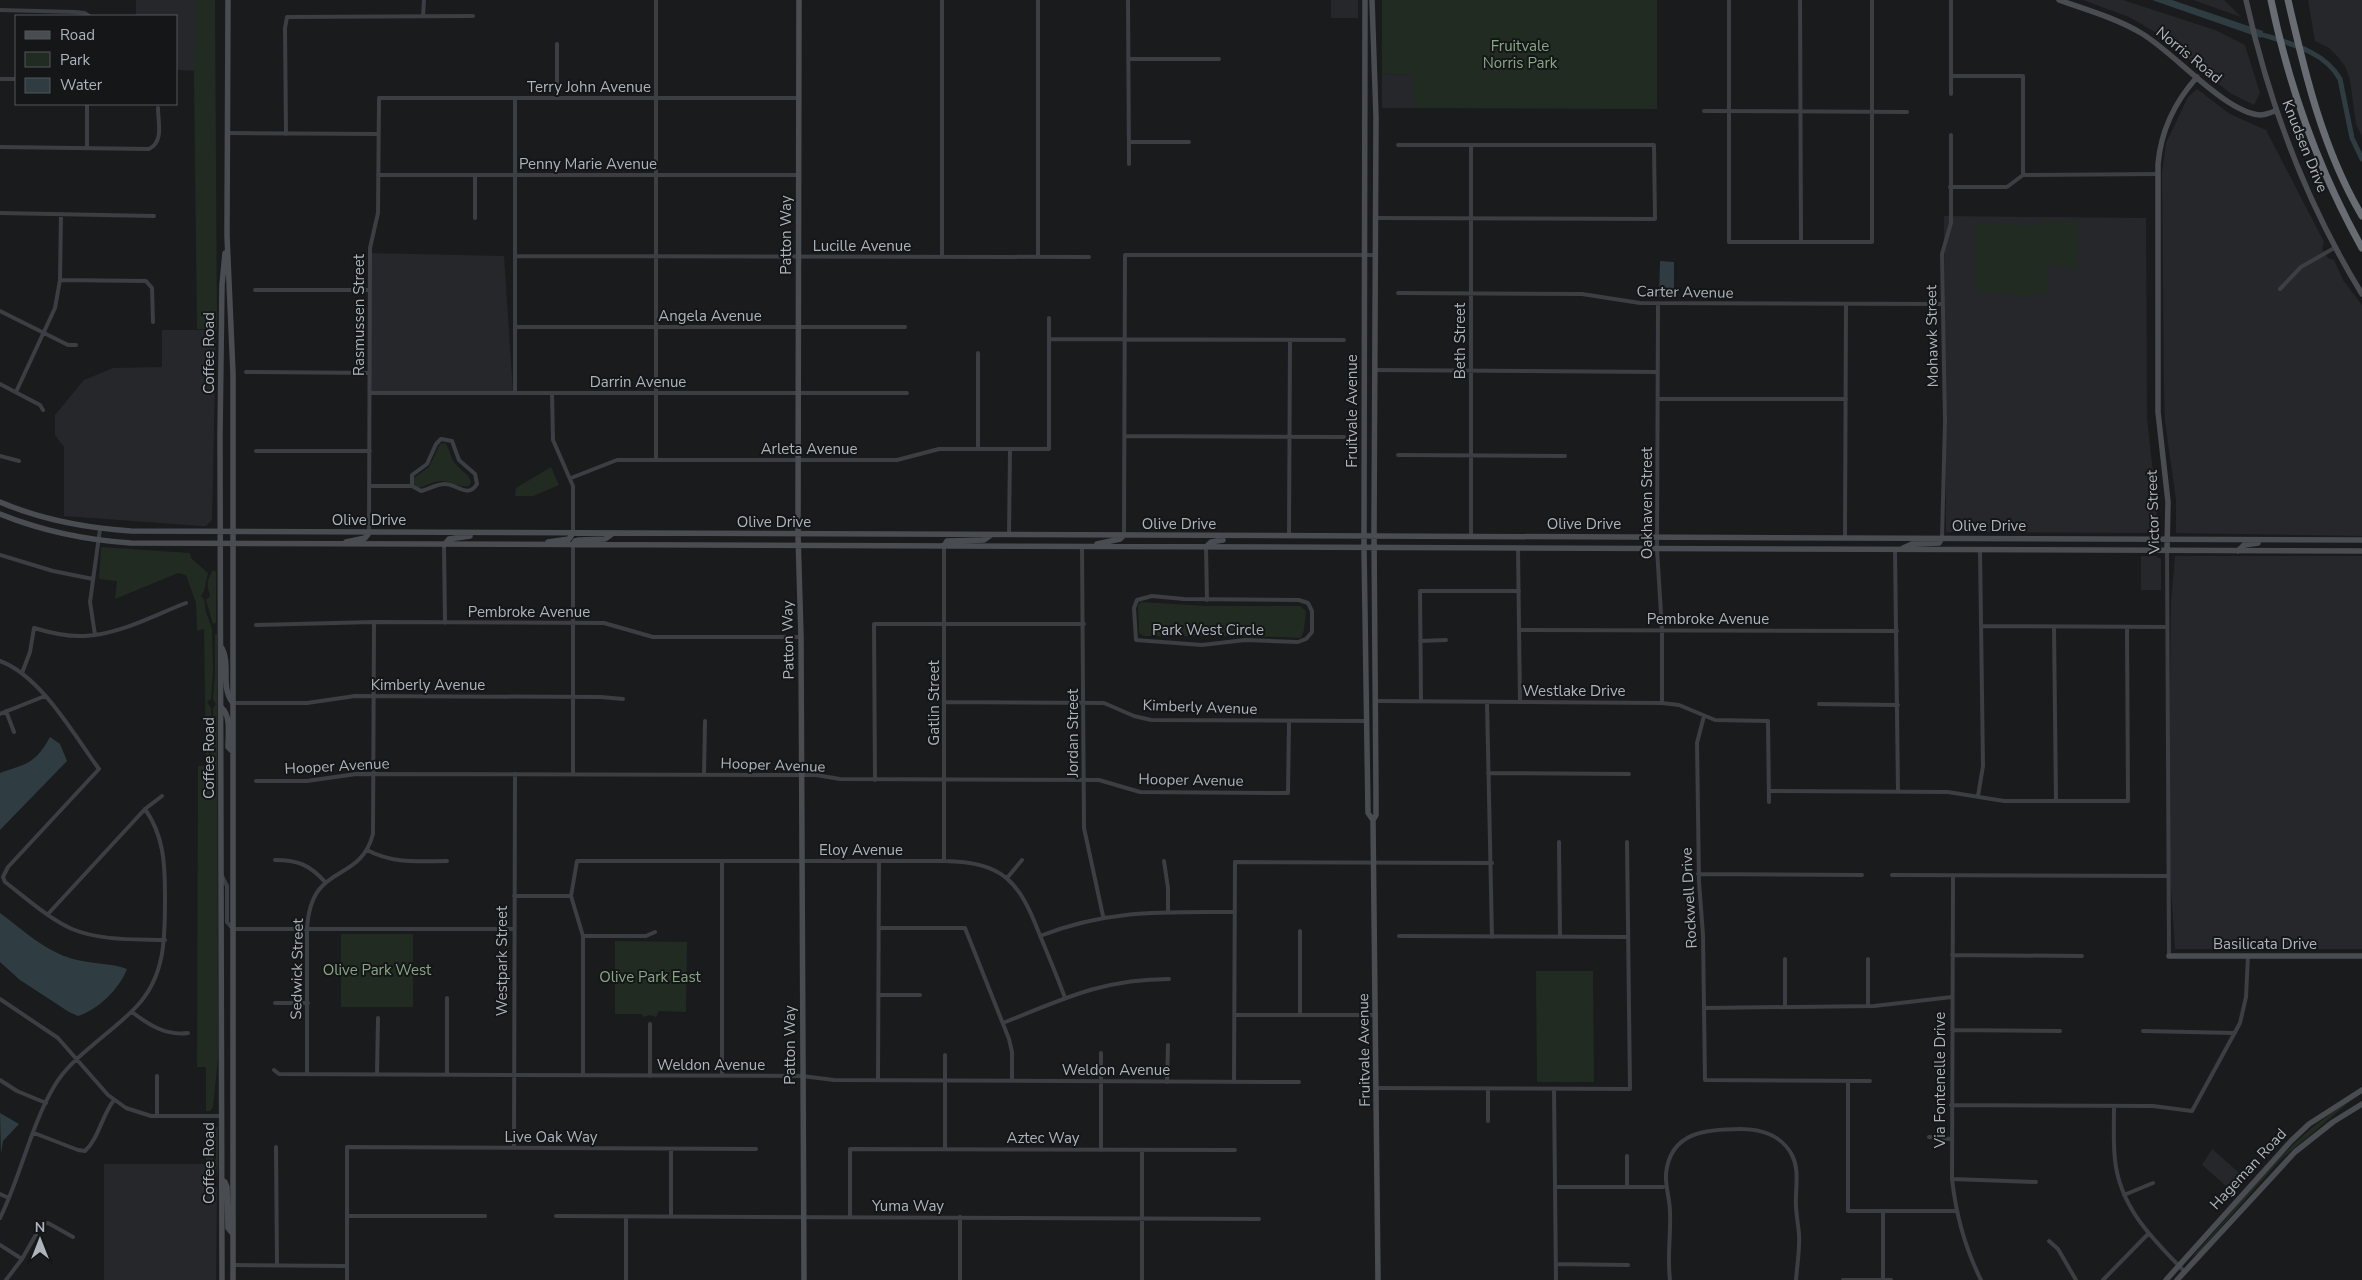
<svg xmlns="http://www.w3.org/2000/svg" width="2362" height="1280" viewBox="0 0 2362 1280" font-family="'Nunito Sans',sans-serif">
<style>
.built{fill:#26272a}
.green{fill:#222b22}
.water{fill:#2f3d42}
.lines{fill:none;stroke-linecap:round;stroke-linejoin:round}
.canal{stroke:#2f3d42;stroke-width:5}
.street{stroke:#3b3e42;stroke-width:4}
.secondary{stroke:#494d52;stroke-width:5.5}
.highway{stroke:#676d73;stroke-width:7}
.labels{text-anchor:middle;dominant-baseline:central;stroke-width:4;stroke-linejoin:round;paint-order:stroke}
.park-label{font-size:15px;fill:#89a784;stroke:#151618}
.street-label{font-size:15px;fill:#adb5bc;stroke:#151618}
</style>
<rect width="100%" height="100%" fill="#1a1b1d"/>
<!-- built -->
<path class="built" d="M136,0H197L198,71L176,70V16H136Z
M1331,0H1358V18H1331Z
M2083,0H2123L2215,30L2245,45L2260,93L2254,105L2230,93L2155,32L2129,17Z
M2193,0H2224L2241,17Z
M2308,0H2362V137L2356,124L2350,80L2345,66L2337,56L2329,48L2315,41Z
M1382,74L1414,75V108H1382Z
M2197,89L2230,114L2266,130L2324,242L2322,249L2328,258L2334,260L2343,280L2362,305V536L2176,533V500L2165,422L2164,387L2162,173L2166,143L2188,97Z
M1944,216L2146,218L2147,418L2156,500L2157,533L1946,532Z
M370,253L504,256L513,393H369Z
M162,330H216L212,520L206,526H201L64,516V447L55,435V415L84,380L113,368L162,367Z
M2141,556H2156L2161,559V590H2141Z
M2175,556H2362V949H2175L2168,843L2171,603Z
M2212,1149L2245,1178L2233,1192L2202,1165Z
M104,1164H217L215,1175V1187L217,1189L216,1280H104Z"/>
<!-- green -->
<path class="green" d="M196,0H215L217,329H197L194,79Z
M1382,0H1657V109L1414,108V75L1382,74Z
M2050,221L2077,222L2079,225L2077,269L2047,264L2048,293L2027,295L1979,292L1976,287V223L2036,225Z
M445,443C450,449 450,456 454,462C459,470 469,473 471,482L469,486C460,488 450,481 441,481C432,481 426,487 417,488L414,484V478L429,467L440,444Z
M551,467L559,485L533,496H515L516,488Z
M101,547L190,553L191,558L208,573L204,591L201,596L204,599L206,612L212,629L213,671L211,699L207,702L211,708L212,726L208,750L214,773L212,797L216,793V770L210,751L214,731L213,708L216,704L213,699L215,675V634H217L218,1058L213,1107L210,1111H206V1067H197L198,766H206L204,629L197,631L196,603L186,575L178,573L115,599L117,581L99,579Z
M213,570L216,572V623L213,624L206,600L210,596C207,585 206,582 213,570Z
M1141,602L1207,606H1300L1306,611L1304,630L1301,638C1249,635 1197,637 1144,636L1139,633L1138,605Z
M341,934H413V1007H341Z
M615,941L687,942L686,1012L659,1011L656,1017L650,1015L644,1017L641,1014H615Z
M1536,971H1593L1594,1082H1537Z
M2362,1094L2348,1103L2280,1160L2198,1253L2191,1258C2247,1198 2288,1134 2362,1094Z
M214,1123V1128L218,1127V1173L217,1176L213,1177L217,1175V1167L213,1166L216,1158V1144L213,1161L210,1167L206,1165V1125Z"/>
<!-- water -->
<path class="water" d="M2152,0H2172L2263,31L2261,38Z
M1660,261L1674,262V296L1659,297Z
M50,737L60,744L67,761L0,830V773C28,763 35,764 50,737Z
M0,913C23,930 45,951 73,959C90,964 112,963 127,969C120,988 98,1010 78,1016L69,1012L20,980L0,962Z
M0,1113L19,1124L3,1141L1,1154Z"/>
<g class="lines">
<!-- canal -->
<path class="canal" d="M2257,33C2287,43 2324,50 2340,79L2352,138L2362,159"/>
<!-- street -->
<path class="street" d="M656,0V460
M1038,0V257
M1128,0L1129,164
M1729,0V242H1872V0
M1800,0L1801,242
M1951,0V94
M0,10L75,12L85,13L89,16
M423,16L424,0
M557,44V98
M1128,59H1219
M1951,76H2023V175
M0,79H16
M515,98V393
M87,104V148
M1704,111L1907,112
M227,133L378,134
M286,134L285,28L287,17L473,16
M1129,142H1189
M0,147L149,149C164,142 158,122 158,108
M378,175H799
M2023,175L2158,174
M1950,187H2007L2023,175
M0,213L154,216
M475,218V175
M1375,218L1655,219L1654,145H1398
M515,256L1089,257
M942,257V0
M60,280L146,281L152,288L153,322
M2280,289L2301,267L2336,247
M255,290H370
M1398,293L1582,294L1640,303L1942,304
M1658,304L1657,549L1662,630V703
M0,311L68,345H76
M515,327H905
M1049,339L1344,340
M978,353V449
M1374,370L1658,372
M246,372L370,373
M0,384L40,405L43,410
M16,392L55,308L60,280L61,215
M370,393H907
M552,393L553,440L573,486V533
M1658,399H1846
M1125,436L1344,437
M441,439L452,441L459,460L475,474L477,484C468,499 457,484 445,484C436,484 430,489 421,491L412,486V475L427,464L436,444Z
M256,451H370
M1398,455L1565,456
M0,456L19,461
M571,478L617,460H897L939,449H1049V318
M370,486H412
M369,533L370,248L378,213L379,98H799
M1009,535L1010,449
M1124,535L1125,255H1375
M1289,536L1290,340
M1471,536V145
M1845,538L1846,304
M1942,538L1945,422L1942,254L1951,223V135
M444,545L445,623
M573,545V774
M944,546V861
M1082,547L1084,828L1103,916
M1206,547L1207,600
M1518,548L1520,702
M1895,549L1898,792
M2167,550L2169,956
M0,555L53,571L93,579
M1152,596L1184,599L1299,600L1308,603L1312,611V632L1306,639L1298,642L1245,640L1202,645L1136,640L1134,608L1137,600Z
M256,625L374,622L604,623L653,637H801
M1982,626L2167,627
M2054,627L2056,801
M1520,630L1897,631
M95,635L90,602L100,529
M1420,641L1446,640
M0,661C41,676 74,735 99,769L8,867L3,877L5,882C26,898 48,918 72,929C101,941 134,939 165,940
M22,673L30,652L34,628C51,633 67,637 84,636C119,635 154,615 186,603
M1376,701L1662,703L1679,705L1715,720L1768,721L1769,802
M1421,701L1420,591H1519
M945,702L1104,703L1134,716L1151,720L1367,721
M1487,702L1492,937
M233,703H307L355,696L601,697L623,699
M1819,704L1898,705
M6,711L14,732
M0,714L45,696
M1704,716L1697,743L1699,882L1703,935L1705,1080L1870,1081
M1488,773L1629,774
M704,775L705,721
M875,780L874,624H1084
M256,781H307L356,774L816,775L840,779L1099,780L1140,792L1288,793L1289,721
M1769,791L1948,792L2004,801H2128L2127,627
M1978,796L1983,766L1980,550
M1559,842L1560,937
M367,850C393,864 419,861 447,861
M275,860C298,860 310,865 325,882
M1164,861L1168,888V912
M1698,874L1862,875
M1892,875L2168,876
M1953,875L1952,1179C1956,1215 1965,1248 1981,1280
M222,876L227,886V922L233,929H514
M1007,878L1022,860
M514,896H571
M48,914L145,809L162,796
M879,928H965L1009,1039L1012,1052V1081
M583,936H646L655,932
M1040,936C1108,909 1165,912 1235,912
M1399,936L1628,937
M1952,955L2082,956
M879,995H920
M0,999L58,1038L108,1095L126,1108L151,1116H221
M275,1003H308
M1868,1006V959
M1785,1007V959
M1704,1008L1874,1006L1952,997
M132,1012C149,1025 166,1036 188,1033
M1235,1015H1376
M1300,1015V931
M1003,1023C1063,999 1103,979 1169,979
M1952,1030L2060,1031
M2143,1031L2235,1033
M274,1070L279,1074L802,1076L834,1080L1299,1082
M307,1074V929C311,860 359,886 373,834L374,622
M377,1074L378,1018
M447,1075V998
M583,1075V936L571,896L577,861H944C1003,862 1019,881 1039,933C1048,955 1057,976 1065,998
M157,1076V1116
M650,1076V1024
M722,1076V861
M0,1080L17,1091L46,1103
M878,1080L879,861
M1848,1081V1211H1957
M1167,1082L1168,1045
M1234,1082L1235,862L1492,863
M1377,1088L1630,1089L1627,842
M1488,1089V1121
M1554,1089L1556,1280
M1951,1105L2153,1106L2192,1111L2240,1023L2246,997L2248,956
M2114,1106C2114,1124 2113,1142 2115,1160C2120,1208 2153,1239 2185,1272
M34,1133L78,1150L85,1151C99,1138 102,1115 114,1100
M1929,1137L1951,1139
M276,1147L277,1265
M514,1148L515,774
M945,1149V1055
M1101,1150V1053
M1627,1156V1187
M1952,1179L2036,1182
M1555,1187H1663
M0,1194L9,1198
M2124,1195L2153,1183
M347,1216H485
M556,1216L1259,1219
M671,1217V1149
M850,1217V1149L1235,1150
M0,1218C21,1176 31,1124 55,1085C65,1068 80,1056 94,1044C108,1032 124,1020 137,1006C166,975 165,936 165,896C165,864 164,836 145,809
M2049,1241L2058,1249L2076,1280
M0,1245L22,1259
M1556,1264L1628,1265
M233,1265L347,1266
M6,1280L22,1259L42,1224L48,1223L73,1237
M347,1280V1147L756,1149
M626,1280V1217
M960,1280V1217
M1142,1280V1150
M1670,1280C1667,1257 1671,1235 1670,1212C1670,1199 1665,1186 1666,1174C1670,1131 1708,1129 1741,1129C1762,1129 1782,1136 1792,1155C1799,1169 1796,1183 1796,1197C1795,1209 1798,1222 1799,1234C1800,1250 1797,1265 1796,1280
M1843,1280H1891
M1883,1280V1211
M2103,1280L2148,1234"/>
<!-- secondary -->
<path class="secondary" d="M228,0L227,236L233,373V1280
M799,0L798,534L801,637L804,1280
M1365,0L1364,548L1368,813L1373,820
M1372,0L1376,117L1374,535L1376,796V815L1373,820L1378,1280
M2059,0C2087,10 2116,18 2141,33C2174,52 2224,112 2260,115C2265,115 2270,113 2275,111
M2246,0C2269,104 2306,203 2362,294
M0,502C42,520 86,528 131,531L2362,540
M0,514C42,531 86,540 131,543L2362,551
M346,542L365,538L369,533
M548,542L569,539L573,533
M1097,544L1120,539L1123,536
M444,545L449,539L470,536
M573,545L575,541L579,540L605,539L612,534
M944,546L947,541L984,540L991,535
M1206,547L1211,542L1223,540
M1903,548L1912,544L1939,543L1942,538
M2167,550L2168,502L2158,412V164C2161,130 2174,103 2197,77
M2238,551L2244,545L2258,543
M222,648C231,665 220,688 233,703
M222,708C231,716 228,735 228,747L233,752
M2169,956H2362
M222,1180L225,1182L227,1187L228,1228L233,1234
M222,1280L220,435L222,285L225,253
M2166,1280L2291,1141L2309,1124L2362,1090
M2177,1280L2295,1152L2333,1122L2362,1104"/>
<!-- highway -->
<path class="highway" d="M2271,0C2289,87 2319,171 2362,248
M2288,0C2305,74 2323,150 2362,216"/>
</g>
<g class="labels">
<!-- park labels -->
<g class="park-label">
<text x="1520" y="46">Fruitvale<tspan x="1520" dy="17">Norris Park</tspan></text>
<text x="377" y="970">Olive Park West</text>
<text x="650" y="977">Olive Park East</text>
</g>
<!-- street labels -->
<g class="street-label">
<text transform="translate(2189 55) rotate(39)">Norris Road</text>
<text x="589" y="87">Terry John Avenue</text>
<text transform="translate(2305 146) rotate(68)">Knudsen Drive</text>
<text x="588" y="164">Penny Marie Avenue</text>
<text transform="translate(786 235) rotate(-90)">Patton Way</text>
<text x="862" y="246">Lucille Avenue</text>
<text transform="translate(1685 292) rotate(1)">Carter Avenue</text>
<text transform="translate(359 315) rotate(-90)">Rasmussen Street</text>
<text x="710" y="316">Angela Avenue</text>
<text transform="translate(1932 336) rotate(-91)">Mohawk Street</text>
<text transform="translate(1460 341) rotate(-90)">Beth Street</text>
<text transform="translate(209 353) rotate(-90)">Coffee Road</text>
<text x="638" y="382">Darrin Avenue</text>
<text transform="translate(1352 411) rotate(-90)">Fruitvale Avenue</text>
<text x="809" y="449">Arleta Avenue</text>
<text transform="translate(1647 503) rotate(-90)">Oakhaven Street</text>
<text transform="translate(2153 512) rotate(-92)">Victor Street</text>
<text x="369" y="520">Olive Drive</text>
<text x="774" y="522">Olive Drive</text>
<text x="1179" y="524">Olive Drive</text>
<text x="1584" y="524">Olive Drive</text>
<text x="1989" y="526">Olive Drive</text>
<text x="529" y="612">Pembroke Avenue</text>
<text x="1708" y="619">Pembroke Avenue</text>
<text x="1208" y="630">Park West Circle</text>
<text transform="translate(788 640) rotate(-91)">Patton Way</text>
<text x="428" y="685">Kimberly Avenue</text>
<text x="1574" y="691">Westlake Drive</text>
<text transform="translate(934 703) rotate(-90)">Gatlin Street</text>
<text transform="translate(1200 707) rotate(2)">Kimberly Avenue</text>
<text transform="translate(1073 733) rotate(-90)">Jordan Street</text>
<text transform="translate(209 758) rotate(-90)">Coffee Road</text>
<text transform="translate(773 765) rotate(2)">Hooper Avenue</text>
<text transform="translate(337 766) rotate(-3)">Hooper Avenue</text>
<text transform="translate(1191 780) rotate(1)">Hooper Avenue</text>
<text x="861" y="850">Eloy Avenue</text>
<text transform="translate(1689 898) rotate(-93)">Rockwell Drive</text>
<text x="2265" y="944">Basilicata Drive</text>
<text transform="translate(502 961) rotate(-90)">Westpark Street</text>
<text transform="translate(297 969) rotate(-89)">Sedwick Street</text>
<text transform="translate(790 1045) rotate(-90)">Patton Way</text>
<text transform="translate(1364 1050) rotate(-91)">Fruitvale Avenue</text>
<text x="711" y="1065">Weldon Avenue</text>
<text x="1116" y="1070">Weldon Avenue</text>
<text transform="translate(1940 1080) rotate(-90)">Via Fontenelle Drive</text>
<text x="551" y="1137">Live Oak Way</text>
<text x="1043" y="1138">Aztec Way</text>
<text transform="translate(209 1163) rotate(-90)">Coffee Road</text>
<text transform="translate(2248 1169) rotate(-47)">Hageman Road</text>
<text x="908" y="1206">Yuma Way</text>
</g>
</g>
<!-- legend -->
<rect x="15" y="15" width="162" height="90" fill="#151618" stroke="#52565a"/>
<rect x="25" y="31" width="25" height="8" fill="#494d52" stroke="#52565a"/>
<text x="60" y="40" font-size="15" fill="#adb5bc">Road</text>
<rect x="25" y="52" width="25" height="15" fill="#222b22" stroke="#52565a"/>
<text x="60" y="65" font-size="15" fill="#adb5bc">Park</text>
<rect x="25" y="78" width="25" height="15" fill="#2f3d42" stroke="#52565a"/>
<text x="60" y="90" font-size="15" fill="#adb5bc">Water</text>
<!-- north arrow -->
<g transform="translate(40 1240)" stroke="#151618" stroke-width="4" paint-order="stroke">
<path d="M0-4L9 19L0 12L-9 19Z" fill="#adb5bc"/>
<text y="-8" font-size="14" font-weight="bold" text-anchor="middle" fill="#adb5bc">N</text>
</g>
</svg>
